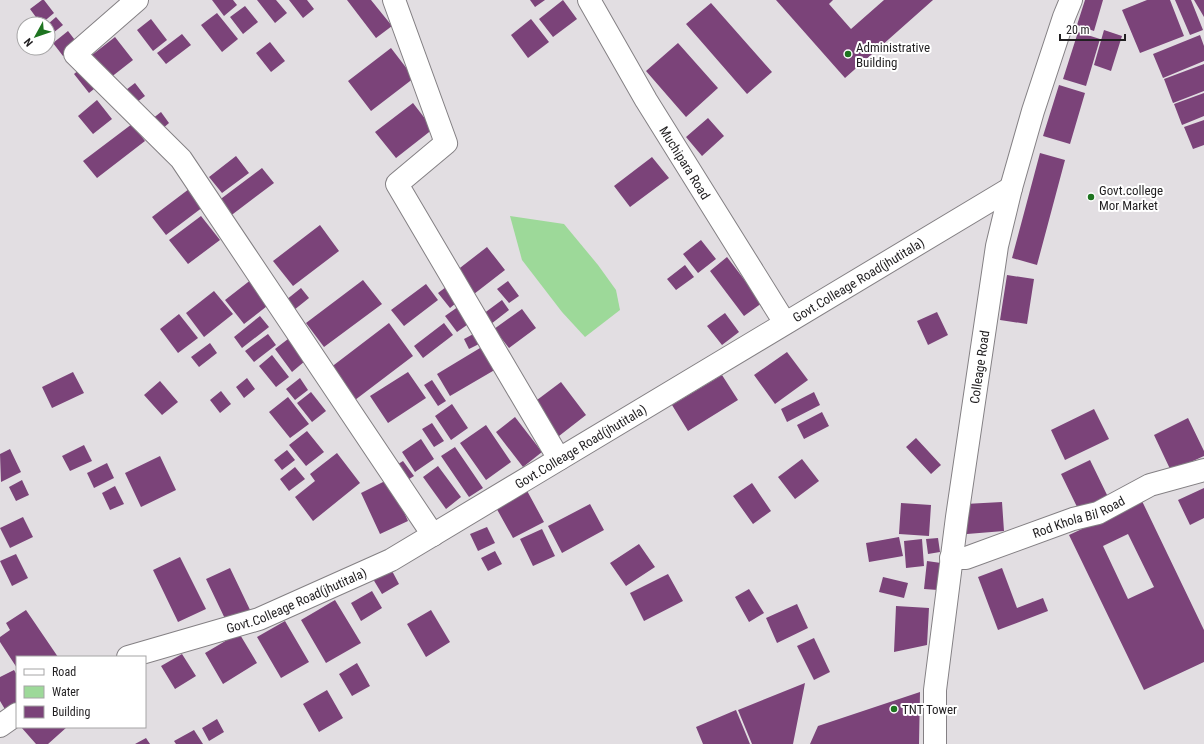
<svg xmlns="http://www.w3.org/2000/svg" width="1204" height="744" viewBox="0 0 1204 744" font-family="'Roboto Condensed',sans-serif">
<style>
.water{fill:#9dd999}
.building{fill:#7b4379;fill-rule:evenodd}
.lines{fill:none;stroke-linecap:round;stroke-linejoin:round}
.street-casing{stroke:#848084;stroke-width:24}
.secondary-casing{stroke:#848084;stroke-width:24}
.street{stroke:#fff;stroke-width:22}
.secondary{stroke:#fff;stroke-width:22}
.poi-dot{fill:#1e7420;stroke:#fff;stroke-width:1.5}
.labels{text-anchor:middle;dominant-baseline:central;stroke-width:4;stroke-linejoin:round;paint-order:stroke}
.poi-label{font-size:13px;fill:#211f21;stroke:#fff;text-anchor:start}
.street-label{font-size:13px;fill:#211f21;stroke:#fff}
</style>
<rect width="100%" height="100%" fill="#e2dee2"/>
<!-- water -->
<path class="water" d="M510,216L564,224L598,265L616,290L620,310L585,337L562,312L522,260Z"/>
<!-- building -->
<path class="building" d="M42,0H44L54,13L41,24L30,9Z
M212,0H233L237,5L224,16Z
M257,0H276L287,13L275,23Z
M289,0H307L314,9L303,18Z
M347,0H371L392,26L376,38Z
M530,0H545L535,7Z
M563,0L577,19L553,37L539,19Z
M776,0H833L829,4L851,29L884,0H933L845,78Z
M1085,0H1103L1094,31L1077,25Z
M1147,0H1170L1184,36L1140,53L1122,10Z
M1175,0H1191L1203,30L1190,35Z
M1194,0H1204V17Z
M711,3L772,72L747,94L686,24Z
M245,6L258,22L243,34L230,17Z
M217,13L238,39L222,52L201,25Z
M56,17L63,25L48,37V24Z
M151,19L167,40L153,51L137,30Z
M531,19L549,42L528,58L511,35Z
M1104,30L1122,36L1111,71L1094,65Z
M68,31L78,44L63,56L53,43Z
M1078,32L1100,39L1086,86L1063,79Z
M182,34L191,45L166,64L157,53Z
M1200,35L1204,46V61L1163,78L1153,54Z
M115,37L133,60L110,78L92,55Z
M270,42L285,61L271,72L256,53Z
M678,43L718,88L686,117L646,71Z
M391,48L414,78L371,111L348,81Z
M1204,64V91L1173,103L1164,79Z
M84,66L99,85L89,93L74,74Z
M135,83L145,96L132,106L122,93Z
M1059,85L1085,93L1070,144L1043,136Z
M1204,93V116L1182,125L1174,104Z
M97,100L112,119L93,134L78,116Z
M413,103L433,129L396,158L375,132Z
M161,112L169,123L161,130L152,119Z
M708,118L724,136L702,156L686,137Z
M1204,120V145L1193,149L1184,127Z
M132,124L145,141L97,178L83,161Z
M1040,153L1065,160L1037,265L1012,258Z
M236,156L249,173L222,193L209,177Z
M652,157L669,178L630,207L614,186Z
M262,168L274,183L229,217L218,201Z
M189,189L203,207L166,235L152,217Z
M201,216L220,240L188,264L169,240Z
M320,225L339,251L293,286L273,261Z
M701,240L716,259L698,273L683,254Z
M487,247L505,270L474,294L456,271Z
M727,257L762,303L744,316L710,271Z
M685,265L694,277L676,290L667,279Z
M1007,275L1034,279L1027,324L1000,320Z
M252,279L271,303L244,324L225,300Z
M363,280L382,304L324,347L306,323Z
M508,281L519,296L509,303L497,289Z
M426,284L438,300L404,326L391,310Z
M450,284L462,298L450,308L438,293Z
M301,288L309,298L294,310L286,300Z
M214,291L233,314L204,337L186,313Z
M502,300L509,310L491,324L483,314Z
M462,304L474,320L457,332L445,316Z
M522,309L536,328L509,348L494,329Z
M937,312L948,335L928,345L917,321Z
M725,313L739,332L722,345L707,326Z
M179,314L198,338L178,353L160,329Z
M260,316L269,327L242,348L234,337Z
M389,323L413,356L355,400L330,368Z
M444,323L453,335L423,358L414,346Z
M479,331L485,341L469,349L464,339Z
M268,334L276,345L254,362L245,351Z
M288,339L305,361L292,372L275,349Z
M210,343L217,353L199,367L191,357Z
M485,345L498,368L450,396L437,374Z
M787,352L808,380L775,404L754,375Z
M272,355L289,377L276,387L259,366Z
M73,372L84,393L52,408L42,387Z
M408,372L426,398L388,423L370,396Z
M722,375L738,400L688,431L672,405Z
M247,378L255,389L244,398L236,387Z
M300,378L308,390L295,400L286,389Z
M432,380L446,401L438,406L424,385Z
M160,381L178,402L162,415L144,395Z
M561,382L586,415L559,436L533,403Z
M221,391L231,404L220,413L210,400Z
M311,392L326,411L312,422L297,403Z
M814,392L820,405L787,422L781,409Z
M288,397L309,424L290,438L269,412Z
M452,404L468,428L451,440L435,416Z
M1094,409L1109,439L1065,460L1051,430Z
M822,412L829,426L804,439L797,425Z
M515,417L542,452L523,467L496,432Z
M1188,418L1204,451V456L1171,471L1154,435Z
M432,423L444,441L434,447L422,429Z
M486,425L511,462L486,480L460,443Z
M307,431L324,452L306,466L289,445Z
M916,438L941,465L931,474L906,447Z
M421,439L434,459L415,472L402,452Z
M84,445L92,461L70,471L62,456Z
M455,447L483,488L469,497L441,456Z
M10,449L21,472L1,482L0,454Z
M287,450L295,460L282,470L274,460Z
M337,453L360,483L313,521L295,497L315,481L310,474Z
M160,456L176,490L141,507L125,473Z
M802,459L819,481L795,499L778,477Z
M1090,460L1109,499L1080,513L1061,474Z
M403,461L414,476L406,481L395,466Z
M107,463L114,478L94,488L87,473Z
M438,466L461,497L446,509L423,477Z
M295,467L305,479L289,491L280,479Z
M389,479L408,521L380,534L361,493Z
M22,480L29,495L16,501L9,487Z
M752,483L771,511L753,524L733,496Z
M115,486L124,504L110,510L102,493Z
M525,487L544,522L513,538L494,504Z
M1204,488V518L1190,525L1178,500Z
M1142,501L1204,630V662L1144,690L1069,535ZM1128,534L1154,587L1128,599L1103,546Z
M1002,502L1004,531L967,534L965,504Z
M901,503L931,505L929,536L899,534Z
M590,504L604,530L562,553L548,526Z
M23,517L33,537L10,548L0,528Z
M487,527L495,543L478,551L470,534Z
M542,529L555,556L533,566L520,539Z
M899,537L903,556L869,562L866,543Z
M938,538L940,552L928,554L926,539Z
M922,539L924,566L906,568L904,541Z
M639,544L655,567L626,586L610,563Z
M495,551L502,564L488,571L481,558Z
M16,554L28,578L12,586L0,561Z
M180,557L206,609L178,622L153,570Z
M927,561L941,563L938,590L924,589Z
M230,568L252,614L228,625L206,579Z
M1002,568L1017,608L1043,598L1048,611L998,630L978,577Z
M391,569L399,584L382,594L373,579Z
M668,574L683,601L644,621L630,593Z
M883,577L908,583L904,598L879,592Z
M749,589L764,613L749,622L735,597Z
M372,591L382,608L361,621L351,603Z
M335,600L361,643L326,663L301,620Z
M797,604L808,628L777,643L766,618Z
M896,606L929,608L927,645L894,652Z
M26,610L58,657H17V668L0,642V637L10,630L6,623Z
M431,610L450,642L426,657L407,624Z
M285,621L309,662L281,678L257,637Z
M239,633L257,663L223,684L205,653Z
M814,638L830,672L814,680L797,646Z
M182,654L196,676L175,689L161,666Z
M357,663L370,686L352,696L339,674Z
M14,670L17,675V705L6,711L0,701V677Z
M805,683L793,744H752L738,710Z
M327,690L343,718L319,732L303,704Z
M920,692L919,744H810L818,726Z
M736,710L750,744H703L696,727Z
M217,719L224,732L209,741L202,728Z
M21,727H67L48,744H36Z
M194,730L203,744H176L174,741Z
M146,738L150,744H135Z"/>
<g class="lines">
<defs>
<path id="street" d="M137,0L75,54L181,159L433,535
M394,0L446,143L397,184L559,459"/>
<g id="secondary">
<path id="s1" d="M589,0L646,100L785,323"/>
<path id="s2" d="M951,558H966L1073,519L1098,513L1150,485L1204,470"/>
<path id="s3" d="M128,657L259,619L391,560L1011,188"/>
<path d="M0,726L17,714"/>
<path id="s4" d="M935,744V690L957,517L997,246L1011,188L1033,111L1064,17L1071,0"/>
</g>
</defs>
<!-- street casing -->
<use href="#street" class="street-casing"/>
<!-- secondary casing -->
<use href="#secondary" class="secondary-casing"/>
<!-- street -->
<use href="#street" class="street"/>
<!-- secondary -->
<use href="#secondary" class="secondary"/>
</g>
<!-- markers -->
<g class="poi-dot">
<circle cx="848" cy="54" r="4"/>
<circle cx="1091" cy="197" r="4"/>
<circle cx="894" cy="709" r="4"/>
</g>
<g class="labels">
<!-- poi labels -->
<g class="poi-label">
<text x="856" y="47">Administrative<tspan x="856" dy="15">Building</tspan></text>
<text x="1099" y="190">Govt.college<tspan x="1099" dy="15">Mor Market</tspan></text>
<text x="902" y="709">TNT Tower</text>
</g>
<!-- street labels -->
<g class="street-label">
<text stroke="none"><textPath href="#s1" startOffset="189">Muchipara Road</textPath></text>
<text stroke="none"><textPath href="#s3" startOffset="826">Govt.Colleage Road(jhutitala)</textPath></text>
<text stroke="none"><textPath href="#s4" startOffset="380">Colleage Road</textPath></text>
<text stroke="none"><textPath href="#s3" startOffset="502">Govt.Colleage Road(jhutitala)</textPath></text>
<text stroke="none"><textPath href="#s2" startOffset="135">Rod Khola Bil Road</textPath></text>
<text stroke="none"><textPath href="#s3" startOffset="178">Govt.Colleage Road(jhutitala)</textPath></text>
</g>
</g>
<!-- legend -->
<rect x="16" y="656" width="130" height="72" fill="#ffffff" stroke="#a6a5a6"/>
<rect x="24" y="669" width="20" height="6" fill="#ffffff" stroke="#a6a5a6"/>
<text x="52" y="676" font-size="12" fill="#211f21">Road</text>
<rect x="24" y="686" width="20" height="12" fill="#9dd999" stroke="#a6a5a6"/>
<text x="52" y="696" font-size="12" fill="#211f21">Water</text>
<rect x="24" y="706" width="20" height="12" fill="#7b4379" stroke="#a6a5a6"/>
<text x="52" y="716" font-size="12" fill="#211f21">Building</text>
<!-- north arrow -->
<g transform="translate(36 36) rotate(230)"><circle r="19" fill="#ffffff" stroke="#a6a5a6"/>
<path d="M0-3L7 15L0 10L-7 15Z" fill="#1e7420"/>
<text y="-6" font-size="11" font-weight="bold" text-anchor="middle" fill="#211f21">N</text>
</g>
<!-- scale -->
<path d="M1060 34v6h65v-6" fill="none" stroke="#211f21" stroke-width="2"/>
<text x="1066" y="34" font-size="12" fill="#211f21" stroke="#ffffff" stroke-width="3" paint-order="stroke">20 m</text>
</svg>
